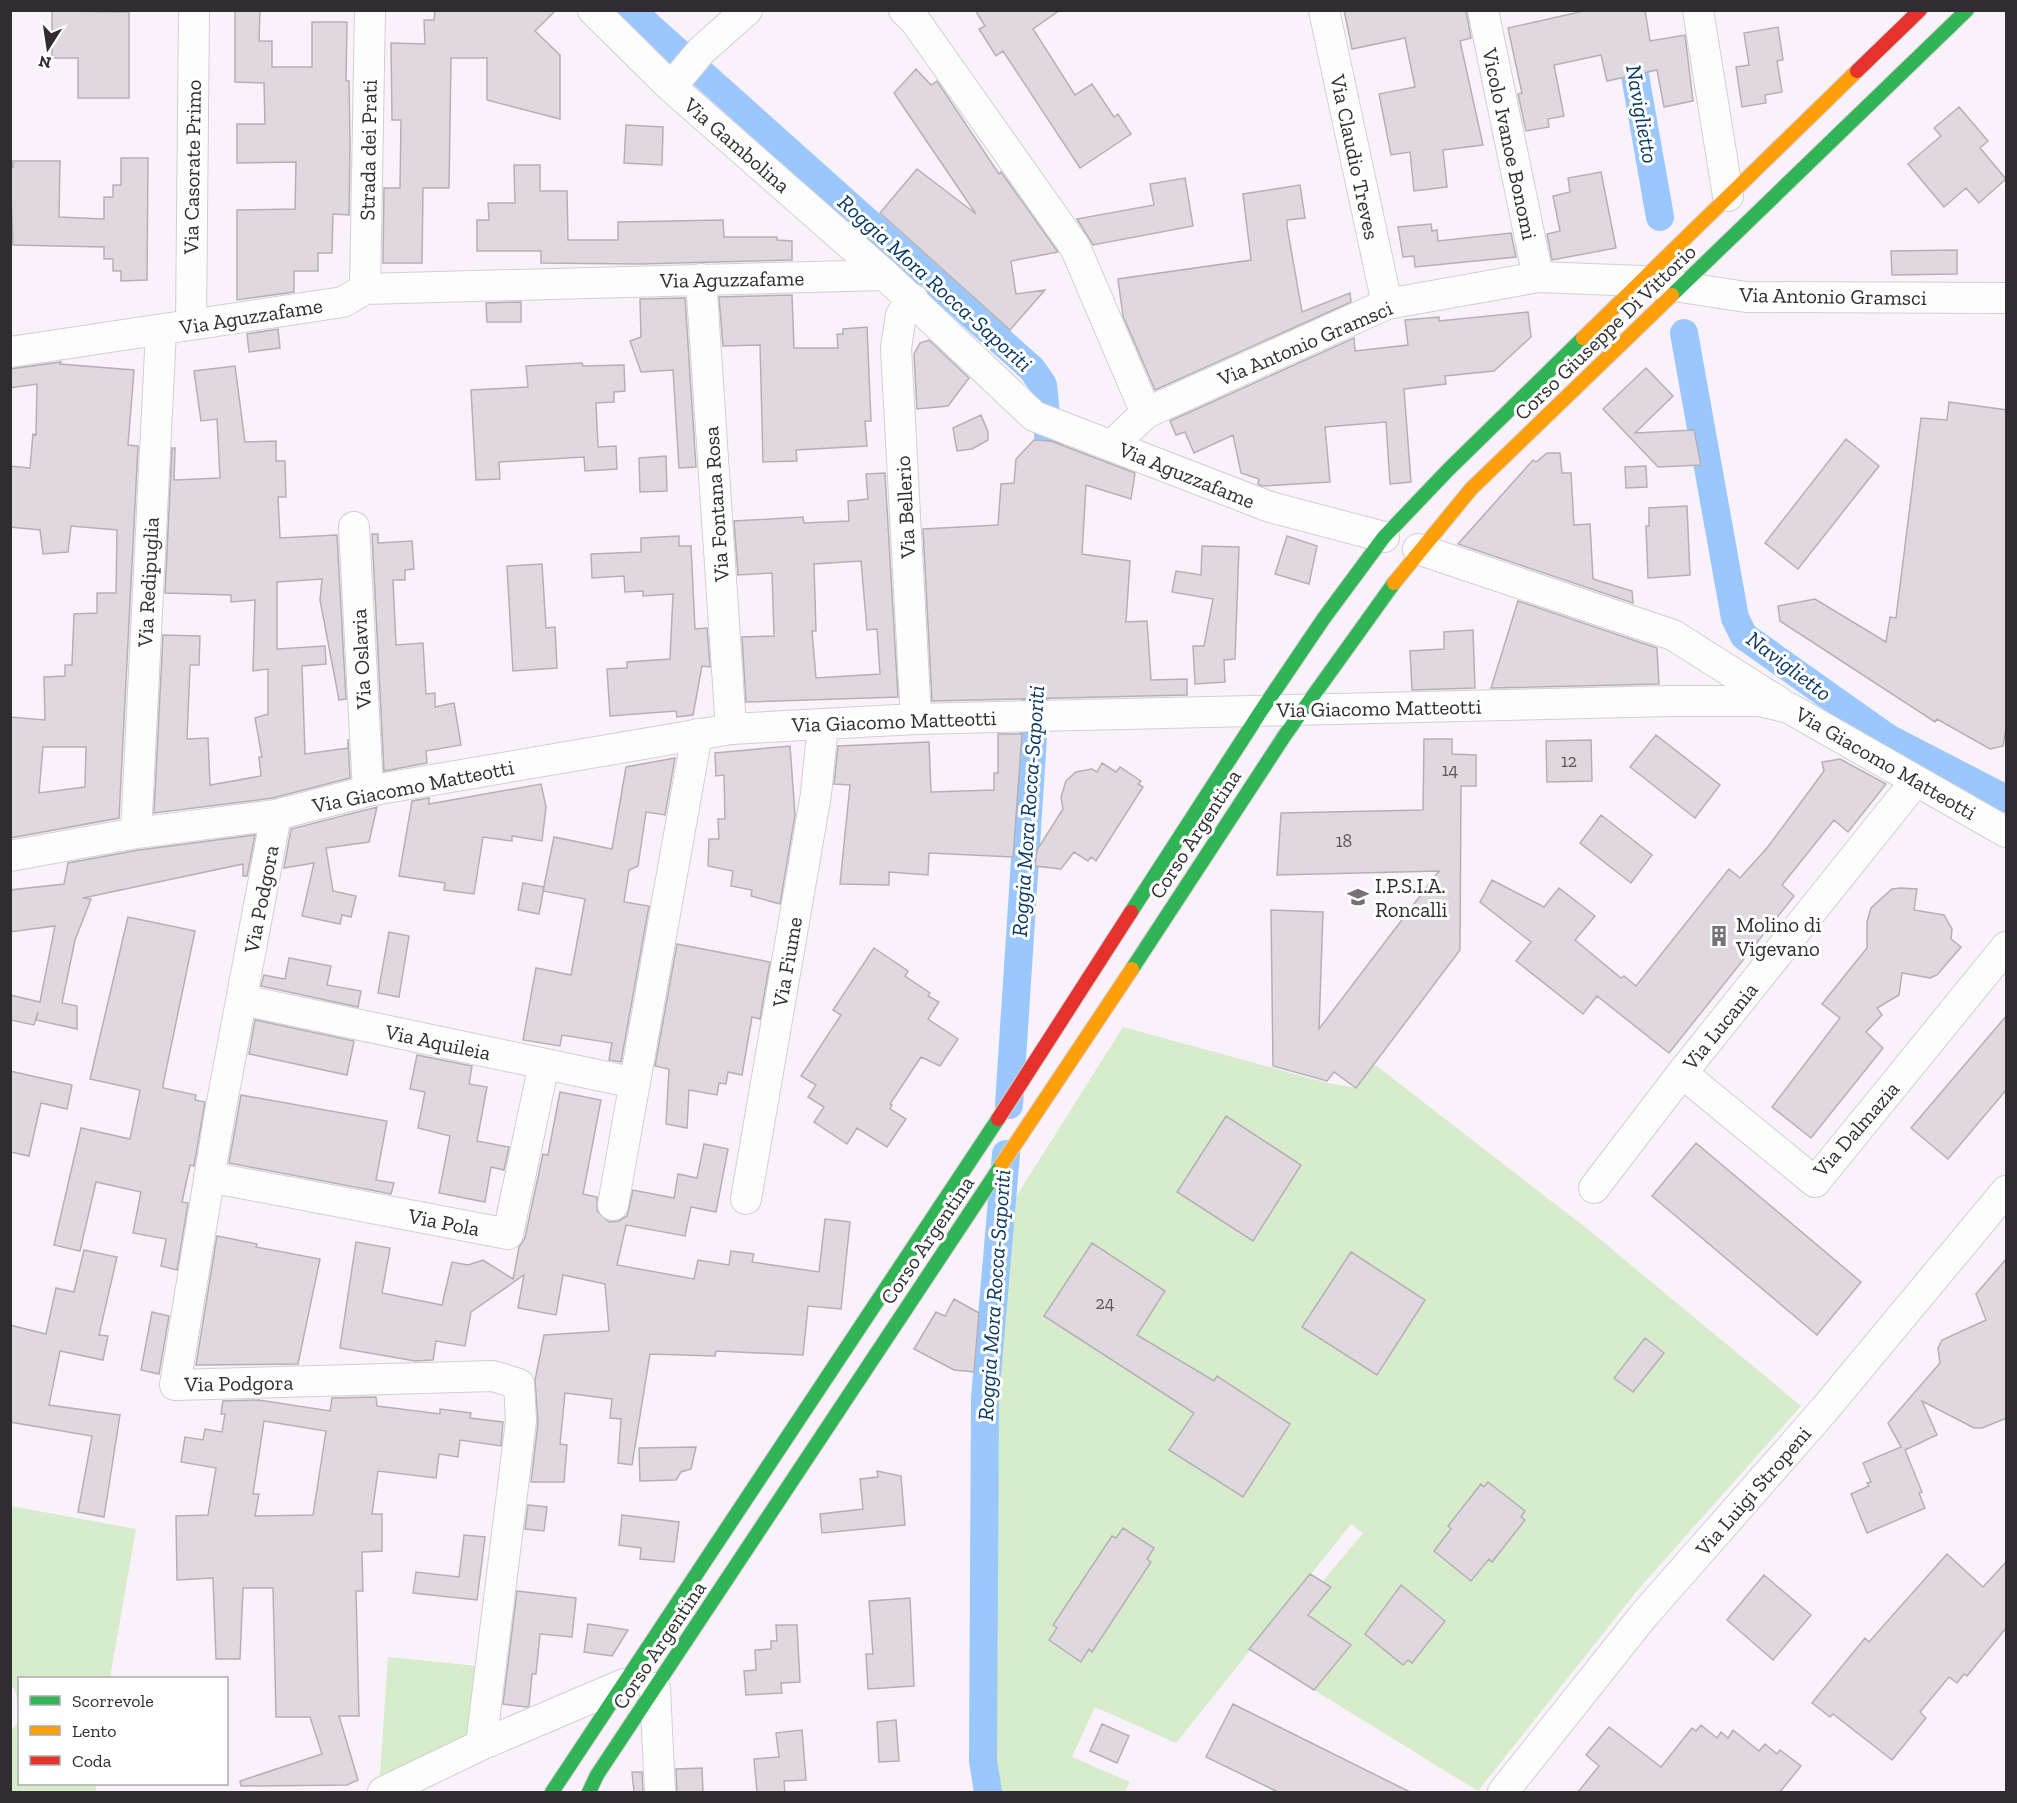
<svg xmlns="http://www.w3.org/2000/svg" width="2017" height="1803" viewBox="0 0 2017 1803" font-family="'Zilla Slab',serif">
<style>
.green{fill:#d6eccb}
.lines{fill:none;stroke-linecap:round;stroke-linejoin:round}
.canal{stroke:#9ac7fd;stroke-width:28}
.building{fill:#dfd9df;stroke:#b5b0b6;stroke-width:1.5;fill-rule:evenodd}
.street-casing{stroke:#d4ced4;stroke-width:32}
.fast-casing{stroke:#d4ced4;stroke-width:16}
.slow-casing{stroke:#d4ced4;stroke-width:16}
.jam-casing{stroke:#d4ced4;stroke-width:16}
.street{stroke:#fefdfe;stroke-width:30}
.fast{stroke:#30b455;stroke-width:14}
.slow{stroke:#ff9f0a;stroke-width:14}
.jam{stroke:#e5322d;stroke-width:14}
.labels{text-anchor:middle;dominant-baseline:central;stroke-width:6;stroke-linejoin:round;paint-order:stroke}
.number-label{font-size:18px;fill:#5c575c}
.street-label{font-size:21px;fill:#312c31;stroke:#fff}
.poi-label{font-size:21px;fill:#312c31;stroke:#fff;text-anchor:start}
.water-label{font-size:22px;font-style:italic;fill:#053765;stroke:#fff}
</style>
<rect width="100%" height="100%" fill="#f9f2fa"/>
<!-- green -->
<path class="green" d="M1123,1027L1328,1083L1356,1088L1374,1064L1590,1231L1801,1406L1636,1592L1478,1791L1314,1690L1351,1645L1308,1615L1322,1582L1363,1533L1351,1524L1176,1743L1095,1707L1072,1757L1130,1782L1125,1792H994L991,1769L993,1401L1012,1203Z
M11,1506L136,1529L110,1678H20L19,1703L14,1688L10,1687Z
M388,1657L478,1666L469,1736L437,1753L380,1775Z
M19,1711L20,1784H97L95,1792H11V1730L17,1724Z"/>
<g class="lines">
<!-- canal -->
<path class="canal" d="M631,10L1032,369L1043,385L1049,443L1047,479
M1628,36L1660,217
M1684,333L1735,618L1744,636L1888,738L2006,799
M1009,1105L1038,660
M988,1792L983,1761L985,1398L1006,1154"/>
</g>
<!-- building -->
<path class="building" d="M235,10H260L259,41H272V67H312V22H347L346,81H349L350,143L349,215L333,214L332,253H318V271H294V292L237,300V210L295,209L296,162L237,163V124H265L264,83L235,82Z
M435,10H556L535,31L560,55V119L487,100V58H451L449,188H423L422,263H383L384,188H400L401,120H392L391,43L425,44L424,20H434Z
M975,10H1060L1033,29L1075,95L1092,84L1114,117L1118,114L1131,134L1080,168L1003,51L996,56L979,29L985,26Z
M1344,10H1466L1471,38L1460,41L1483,145L1443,150L1447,187L1414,191L1410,152L1391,155L1379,94L1415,87L1405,38L1352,49Z
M1588,10H1645L1650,41L1685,35L1693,101L1664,107L1657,70L1607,81L1601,55L1554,65L1564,116L1548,119L1549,127L1526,131L1518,94L1522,93L1508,28Z
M52,11L129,12V98H78V58H52Z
M1778,27L1783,60L1777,61L1782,92L1765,95L1766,103L1742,107L1736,67L1749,65L1744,33Z
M916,69L931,85L937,81L999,174L1001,172L1058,252L1011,261L1016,294L1045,290L1010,330L880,213L917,169L976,214L894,93Z
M1959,107L1988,141L1980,148L2006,179L1979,203L1966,188L1944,207L1908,164L1941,136L1934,128Z
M626,125L663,127L662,165L624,163Z
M121,158H148L147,280L121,281V271H113V259H104V247L13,245L10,167H13V161H60L59,217L104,219V197H113V185H121Z
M514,165H540V191H567L568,240H618V222L723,220L724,237H777V240L792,241V260L639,264L541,263V251H477V220H489L488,203H515Z
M1601,172L1616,248L1552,260L1547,234L1560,231L1553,196L1570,192L1568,178Z
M1185,178L1193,226L1093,245L1077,219L1154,205L1150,184Z
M1300,185L1305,218L1287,220V226L1302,312L1350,293L1351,302L1155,390L1123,316L1118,279L1251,260L1243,194Z
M1431,224L1432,231L1437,230L1438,241L1511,233L1516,257L1415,267L1414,256L1403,257L1398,227Z
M1957,250V274L1892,275L1891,251Z
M792,295L794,348H838L837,334H843V329L867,327L871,421H865L867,446L796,450L797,461L763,462L760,345L723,346L719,297Z
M685,298L696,467L679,468L673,370L641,372L630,341L641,337L640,299Z
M521,302V322H487L486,303Z
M1528,312L1531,337L1494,371L1445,376L1446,384L1404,389L1411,482L1390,484L1386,422L1325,427L1330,482L1262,486L1258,484L1259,479L1241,473L1233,435L1194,453L1185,432L1176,435L1170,421L1354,338L1355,351L1408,345L1405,320L1439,317V321Z
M278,329L280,348L249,352L247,334Z
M929,340L969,378L948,406L917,409L914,354L920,343Z
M61,362L60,364L134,370L128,445L138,446L119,818L10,838V717L45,720L44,677L65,676V665H72L74,614L97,613V593H116L117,530L71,526L68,552L43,554L40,530L10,527V466L30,468L33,434L36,435L37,384L10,388V369ZM43,747H86L85,787L39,793Z
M582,363L583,366L624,365L625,391L614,392V402L596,403L598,447L616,446L617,469L585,471L584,457L499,462L500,479L476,480L471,390L528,387L526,366Z
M235,366L245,442L276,441V461H285L286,497H278L280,538L337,535L346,699L339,700L320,600L322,579L277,582V649L325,646L326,664L302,666L305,754L348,748V739L350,778L273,798L154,813L163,635L200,636L199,665H190L187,739L208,738L210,785L261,776L259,757H262L255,718L268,714V669L253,671L255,600L231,602V595L165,593L172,448H175L174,480L220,478L217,419L201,421L194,371Z
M1646,368L1673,396L1635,433L1694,430L1701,465L1658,467L1603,409Z
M1949,402L2007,410V721L2003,746L1990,749L1937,719L1935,722L1780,621L1778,606L1815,599L1886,642L1890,617L1896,618L1921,418L1947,420Z
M981,415L988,432V440L972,449L957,451L953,428Z
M1846,439L1879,466L1798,569L1765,543Z
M1034,440L1051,441L1135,473L1131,499L1086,485L1082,554L1130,561L1126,622L1147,621L1151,680L1187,679V695L932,701L923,529L998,525L1001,484L1014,483L1016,459Z
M1547,453H1560L1562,473H1571L1574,525L1590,524L1593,579L1632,591L1633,603L1458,544L1533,460L1536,462Z
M666,456L667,491L640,492L639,458Z
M1646,466L1647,487L1626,488L1625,467Z
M885,473L898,697L746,702L742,637L774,636L772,573L738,575L734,521L803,517L804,523L849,521L848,501L868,499L866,474ZM861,561L867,630L877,629L880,674L816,678L812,631H816L814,564Z
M1687,506L1690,575L1648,578L1646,526H1649V508Z
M372,534H378V543L412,541L414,569L405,570V580H393L396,645L423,643L426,694L435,693V707L454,703L461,745L426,751L427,763L384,771Z
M679,536V546H691L695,629L707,628L710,667L702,666L693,715L677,717L676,711L610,716L607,669L627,668V662L670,659L673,594L643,596V591L625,592L624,576L592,578L591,554L641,552V538Z
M1287,536L1317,546L1309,584L1275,574Z
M1202,546L1239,547L1235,659L1224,660L1225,682L1195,684L1193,646H1204L1213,599L1172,592L1176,571L1201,575Z
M542,564L546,628L555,627L557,668L513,671L507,566Z
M1518,601L1657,648L1659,684L1491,688Z
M1473,630L1475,688L1412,690L1410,651L1444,649V632Z
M998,734H1022L1013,857L929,853L928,875L889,872V885L840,884L850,785L834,784L838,746L929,742L931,792L994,790V773H998Z
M1656,735L1720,785L1695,818L1630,767Z
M1424,739H1452V754L1476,755V786H1461L1460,950L1356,1088L1334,1072L1327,1081L1273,1066L1271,910L1323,912L1319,1029L1439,871L1277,875L1281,813L1423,810Z
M1591,740L1592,781L1547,782L1546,741Z
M790,746L795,815L780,904L751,896L752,890L731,886L733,871L708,866L709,839H719L718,819H725L724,775L716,776L715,753Z
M675,758L665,815L646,812L638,866L629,870L624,902L649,906L621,1062L609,1060L612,1043L562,1035L560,1046L523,1040L536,968L571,975L585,899L543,891L554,837L612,849L626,767Z
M1840,759L1886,784L1848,832L1834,820L1782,885L1794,896L1669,1053L1597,996L1583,1014L1516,961L1531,942L1480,902L1492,880L1544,907L1559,888L1595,916L1575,940L1621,978L1624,976L1636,986L1729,869L1740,878L1767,848L1824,771L1822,762Z
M1102,763L1116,772L1120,767L1141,781L1138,784L1143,787L1096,861L1091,857L1088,861L1074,852L1061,869L1035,866L1037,850L1063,809L1061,797L1066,781L1076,772L1092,769L1097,772Z
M541,784L546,807L542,841L512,836V841L483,837L474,894L444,890L445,883L399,876L412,801L429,798V804Z
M377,807L369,842L326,848L333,891L356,896L351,917L342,915L340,924L302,916L314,863L284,868L291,829Z
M1601,815L1652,855L1631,883L1580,843Z
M255,835L247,876H243V864L83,898L91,899L75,940L62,1003L77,1006V1029L36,1020L38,1012L34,1025L10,1020V995L40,1002L55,926L10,932V890L64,884L68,863L139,850Z
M523,883L544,887L539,914L518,910Z
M1901,888L1917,889L1914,910L1944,915L1952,929L1951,939L1961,947L1937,975L1930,978L1902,973L1899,995L1877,1008L1882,1015L1866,1032L1883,1048L1811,1138L1772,1107L1840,1018L1822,1004L1867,948V922L1871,908L1892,889Z
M128,917L195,931L163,1085V1088L196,1095L195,1100L205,1102L194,1166L190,1165L182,1202L188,1203L177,1270L161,1266L166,1239L133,1233L141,1192L96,1182L80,1251L54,1245L81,1128L130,1139L140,1090L90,1079Z
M389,932L409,936L399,997L378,993Z
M677,944L770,962L760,1019L752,1017L742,1075L728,1072L726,1084L719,1083L717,1095L689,1090L687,1128L666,1124L669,1069L655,1066Z
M874,948L908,971L905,976L930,993L928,996L939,1002L928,1019L958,1039L940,1066L921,1057L890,1104L892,1105L890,1109L906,1119L887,1147L857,1128L847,1144L814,1122L824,1107L808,1097L816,1085L801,1076L841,1015L833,1010Z
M289,958L331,966L327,985L361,991L358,1007L261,986L264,975L285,979Z
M2007,1015V1089L1948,1159L1911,1128Z
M255,1020L354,1041L347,1075L249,1054Z
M417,1055L472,1066L469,1084L487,1087L477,1141L509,1147L504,1170L491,1167L485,1202L439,1193L450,1136L418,1128L425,1092L410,1089Z
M10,1071L72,1085L67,1109L41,1103L29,1156L10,1152Z
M560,1092L601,1100L583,1194L597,1197V1211L609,1222L619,1221L627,1216L633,1190L674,1198L678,1174L697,1178L704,1144L728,1149L716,1212L691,1207L685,1236L626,1225L617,1265L694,1279L698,1260L729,1265L731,1251L754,1254L752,1262L819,1272L825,1219L850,1222L841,1309L808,1306L803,1355L716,1351L715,1356L650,1354L632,1465L618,1463L621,1419L610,1418L612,1399L565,1393L560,1444L567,1445L564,1482H531L538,1423L535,1380L544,1335L609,1331L605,1284L563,1275L556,1315L518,1308L524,1275L471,1312L465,1346L436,1341L433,1360L415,1361L340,1348L356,1242L390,1248L382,1293L442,1305L452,1262L468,1265L483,1260L513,1279L519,1247L525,1238L543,1154L548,1155Z
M241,1095L387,1121L376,1180L394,1183L391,1194L229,1163Z
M1226,1116L1301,1165L1253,1241L1177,1192Z
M1696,1143L1861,1282L1817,1335L1652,1196Z
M217,1236L257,1244L256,1247L320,1259L298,1364L196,1365Z
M1092,1243L1165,1291L1137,1335L1214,1381L1217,1376L1290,1424L1243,1497L1169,1450L1194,1413L1044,1316Z
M84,1250L117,1257L99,1335L108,1336L103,1360L60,1351L49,1405L120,1415L104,1517L78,1512L92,1436L10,1422V1325L46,1334L56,1288L74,1292Z
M1351,1252L1425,1300L1377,1375L1302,1327Z
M2007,1258V1418L1982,1428H1974L1922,1401L1937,1435L1905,1450L1922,1492L1919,1493L1925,1508L1867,1533L1851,1494L1869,1486L1867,1483L1871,1482L1863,1463L1901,1447L1888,1423L1940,1363L1938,1348L1942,1340L1986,1320L1976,1294Z
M954,1299L979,1313L974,1372L954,1370L914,1349L936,1312L945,1316Z
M152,1312L169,1316L159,1374L141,1370Z
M1645,1338L1664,1353L1633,1392L1614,1378Z
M376,1397L377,1406L440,1414V1409L471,1413L470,1418L503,1422L501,1446L460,1440L458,1457L439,1454L436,1478L378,1471L372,1514H382V1551L362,1552L363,1591H356L359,1716H339L358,1780L347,1785L241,1786L240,1781L322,1754L310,1717H276L273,1588H243L240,1659H216L213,1578L177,1580L176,1516L208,1515L216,1468L181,1462L185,1437L203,1440L205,1429L222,1432L225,1414H221L223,1401L259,1400L330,1411L332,1398ZM264,1421L326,1431L313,1515L255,1516L259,1494H253Z
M696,1447L691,1469L681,1472L676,1480L640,1481L639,1448Z
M877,1471L901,1476L905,1525L822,1533L820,1514L863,1509L860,1479L878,1477Z
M1488,1482L1525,1511L1521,1517L1525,1520L1492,1562L1489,1559L1471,1581L1434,1551L1451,1529L1448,1526L1481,1484L1484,1487Z
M528,1505L547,1507L544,1531L525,1529Z
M622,1515L679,1522L674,1562L640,1559L641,1548L619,1545Z
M1123,1528L1154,1548L1147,1559L1151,1562L1092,1652L1089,1649L1081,1662L1049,1640L1057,1628L1053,1625L1112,1536L1116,1538Z
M464,1535L485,1537L477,1600L413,1593L416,1572L459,1577Z
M1947,1554L1983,1587L2007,1561V1627L1967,1676L1964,1674L1957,1683L1949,1677L1920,1712L1926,1718L1892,1760L1833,1714L1830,1717L1812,1703L1865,1638L1869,1642Z
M1310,1574L1331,1587L1308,1615L1351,1645L1314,1690L1249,1649Z
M1764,1575L1811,1615L1773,1660L1727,1620Z
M1401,1585L1445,1621L1412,1663L1408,1660L1403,1665L1365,1634Z
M517,1591L576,1598L572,1637L540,1634L536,1674H532L529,1706L526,1707L503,1704Z
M910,1598L914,1686L868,1689L866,1654H873L869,1601Z
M588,1624L609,1627L628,1630L612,1656L584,1652Z
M776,1625H797L800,1682L781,1683L782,1693L746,1695L744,1671L756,1670L755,1650L771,1649V1641H777Z
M1233,1704L1410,1792H1278L1206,1757Z
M896,1720L899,1761L879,1762L877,1722Z
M1102,1724L1129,1736L1117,1763L1090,1751Z
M1701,1725L1717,1738L1721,1732L1728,1738L1733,1730L1759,1751L1765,1744L1777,1754L1780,1750L1801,1766L1780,1792H1578L1599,1766L1586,1755L1609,1727L1661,1767L1692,1728L1696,1731Z
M802,1730L806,1780L784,1781L785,1792H757L754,1759L779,1757L776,1733Z
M702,1768L703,1792H677L676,1769Z
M632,1772H642L643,1792H634Z"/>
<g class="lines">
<defs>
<path id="street" d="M593,10L671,87L885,275
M904,10L916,22L1075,247L1146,413
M1324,10L1387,304
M1483,10L1538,277
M1698,10L1728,196
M671,87L701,51L747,10
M701,279L731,729
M365,289L370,10
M913,299L901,315L896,348L916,719
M191,324L194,10
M10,352L343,302L365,289L885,275L1034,416L1270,507L1384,537
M1112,445L1146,413L1387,304L1538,277L1642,281L1746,297L2006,298
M354,527L368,791
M1418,549L1673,635L1779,702
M276,815L220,1113L175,1385L493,1376L519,1384L521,1421L481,1745
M136,833L161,331
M10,856L136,833L276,815L368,791L731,729L916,719L1671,701H1760L1789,708L2006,832
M242,1000L635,1083
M1682,1073L1815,1182L2006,947
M209,1177L508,1234L544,1064
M1594,1188L1682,1073L1915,782
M746,1199L816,794L823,724
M613,1205L697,734
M655,1688L660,1792
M383,1792L481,1745L624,1684
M1503,1792L1644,1615L1824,1410L2006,1191"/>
<path id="fast" d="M1672,295L1967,10
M1131,912L1261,711L1324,618L1384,537L1449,469L1583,338
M1132,969L1285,735L1394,583
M552,1792L998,1119
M589,1792L597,1775L1002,1164"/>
<path id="slow" d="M1583,338L1857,71
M1394,583L1471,489L1672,295
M1002,1164L1132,969"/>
<path id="jam" d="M1857,71L1920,10
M998,1119L1131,912"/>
</defs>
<!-- street casing -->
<use href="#street" class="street-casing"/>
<!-- fast casing -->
<use href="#fast" class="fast-casing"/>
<!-- slow casing -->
<use href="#slow" class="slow-casing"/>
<!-- jam casing -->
<use href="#jam" class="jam-casing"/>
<!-- street -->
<use href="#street" class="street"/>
<!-- fast -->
<use href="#fast" class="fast"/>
<!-- slow -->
<use href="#slow" class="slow"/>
<!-- jam -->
<use href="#jam" class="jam"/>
</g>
<!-- icons -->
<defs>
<symbol id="school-bare" viewBox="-9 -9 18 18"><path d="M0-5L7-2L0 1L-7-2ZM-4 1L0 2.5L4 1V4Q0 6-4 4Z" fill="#777177" stroke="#fff" stroke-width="2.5" paint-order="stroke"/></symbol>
<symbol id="building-bare" viewBox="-9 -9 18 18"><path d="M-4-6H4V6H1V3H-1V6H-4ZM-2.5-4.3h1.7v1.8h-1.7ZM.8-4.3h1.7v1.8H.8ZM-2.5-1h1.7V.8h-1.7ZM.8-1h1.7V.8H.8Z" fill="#777177" stroke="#fff" stroke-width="2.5" paint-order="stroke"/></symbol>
</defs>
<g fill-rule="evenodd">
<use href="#school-bare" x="1343" y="882" width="30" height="30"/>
<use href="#building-bare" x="1704" y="921" width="30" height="30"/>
</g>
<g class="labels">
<!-- number labels -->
<g class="number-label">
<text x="1569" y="761">12</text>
<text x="1450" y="770">14</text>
<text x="1344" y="841">18</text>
<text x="1105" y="1303">24</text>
</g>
<!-- street labels -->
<g class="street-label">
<text transform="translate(1510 144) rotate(78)">Vicolo Ivanoe Bonomi</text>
<text transform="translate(737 145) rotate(41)">Via Gambolina</text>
<text transform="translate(368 150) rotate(-89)">Strada dei Prati</text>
<text transform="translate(1355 157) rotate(78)">Via Claudio Treves</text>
<text transform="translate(192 167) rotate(-89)">Via Casorate Primo</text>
<text transform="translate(732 279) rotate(-1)">Via Aguzzafame</text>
<text transform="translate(1833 296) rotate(1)">Via Antonio Gramsci</text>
<text transform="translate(251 316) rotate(-9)">Via Aguzzafame</text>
<text transform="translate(1605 332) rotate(-44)">Corso Giuseppe Di Vittorio</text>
<text transform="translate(1305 343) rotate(-23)">Via Antonio Gramsci</text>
<text transform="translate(1187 475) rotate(22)">Via Aguzzafame</text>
<text transform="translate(716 504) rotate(-94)">Via Fontana Rosa</text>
<text transform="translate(905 507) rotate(-93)">Via Bellerio</text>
<text transform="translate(148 582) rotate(-87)">Via Redipuglia</text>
<text transform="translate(361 659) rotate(-93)">Via Oslavia</text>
<text transform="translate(1379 708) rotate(-1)">Via Giacomo Matteotti</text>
<text transform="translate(894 721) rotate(-2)">Via Giacomo Matteotti</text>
<text transform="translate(1886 763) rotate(30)">Via Giacomo Matteotti</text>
<text transform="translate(413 786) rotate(-11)">Via Giacomo Matteotti</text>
<text transform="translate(1195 834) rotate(-57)">Corso Argentina</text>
<text transform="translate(261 899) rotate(-79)">Via Podgora</text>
<text transform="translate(787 962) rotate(-80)">Via Fiume</text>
<text transform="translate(1720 1026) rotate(-51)">Via Lucania</text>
<text transform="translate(438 1042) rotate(12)">Via Aquileia</text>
<text transform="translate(1856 1129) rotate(-49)">Via Dalmazia</text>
<text transform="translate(444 1222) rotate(11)">Via Pola</text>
<text transform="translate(927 1240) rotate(-56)">Corso Argentina</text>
<text transform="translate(239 1383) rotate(-1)">Via Podgora</text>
<text transform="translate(1753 1491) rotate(-49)">Via Luigi Stropeni</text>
<text transform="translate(659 1645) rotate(-56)">Corso Argentina</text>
</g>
<!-- poi labels -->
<g class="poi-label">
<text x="1375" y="885">I.P.S.I.A.<tspan x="1375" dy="24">Roncalli</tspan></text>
<text x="1736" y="924">Molino di<tspan x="1736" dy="24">Vigevano</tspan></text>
</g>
<!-- water labels -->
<g class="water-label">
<text transform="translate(1642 114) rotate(80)">Naviglietto</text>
<text transform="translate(935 283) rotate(42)">Roggia Mora Rocca-Saporiti</text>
<text transform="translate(1789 666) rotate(37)">Naviglietto</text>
<text transform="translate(1028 811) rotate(-86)">Roggia Mora Rocca-Saporiti</text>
<text transform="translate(994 1295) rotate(-86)">Roggia Mora Rocca-Saporiti</text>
</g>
</g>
<!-- border -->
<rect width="2017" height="1803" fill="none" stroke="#312c31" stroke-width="24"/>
<!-- legend -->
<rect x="18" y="1677" width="210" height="108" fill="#ffffff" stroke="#adabad" stroke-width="1.5"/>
<rect x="30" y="1696" width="30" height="9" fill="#30b455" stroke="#adabad" stroke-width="1.5"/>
<text x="72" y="1707" font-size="18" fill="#312c31">Scorrevole</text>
<rect x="30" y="1726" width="30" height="9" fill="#ff9f0a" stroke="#adabad" stroke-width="1.5"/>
<text x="72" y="1737" font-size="18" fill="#312c31">Lento</text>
<rect x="30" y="1756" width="30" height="9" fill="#e5322d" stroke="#adabad" stroke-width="1.5"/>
<text x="72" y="1767" font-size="18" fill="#312c31">Coda</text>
<!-- north arrow -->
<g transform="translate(48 48) rotate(192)" stroke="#ffffff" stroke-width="4.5" paint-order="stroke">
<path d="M0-4.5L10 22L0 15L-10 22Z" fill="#312c31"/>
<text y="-9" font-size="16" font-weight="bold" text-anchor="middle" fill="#312c31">N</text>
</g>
</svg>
